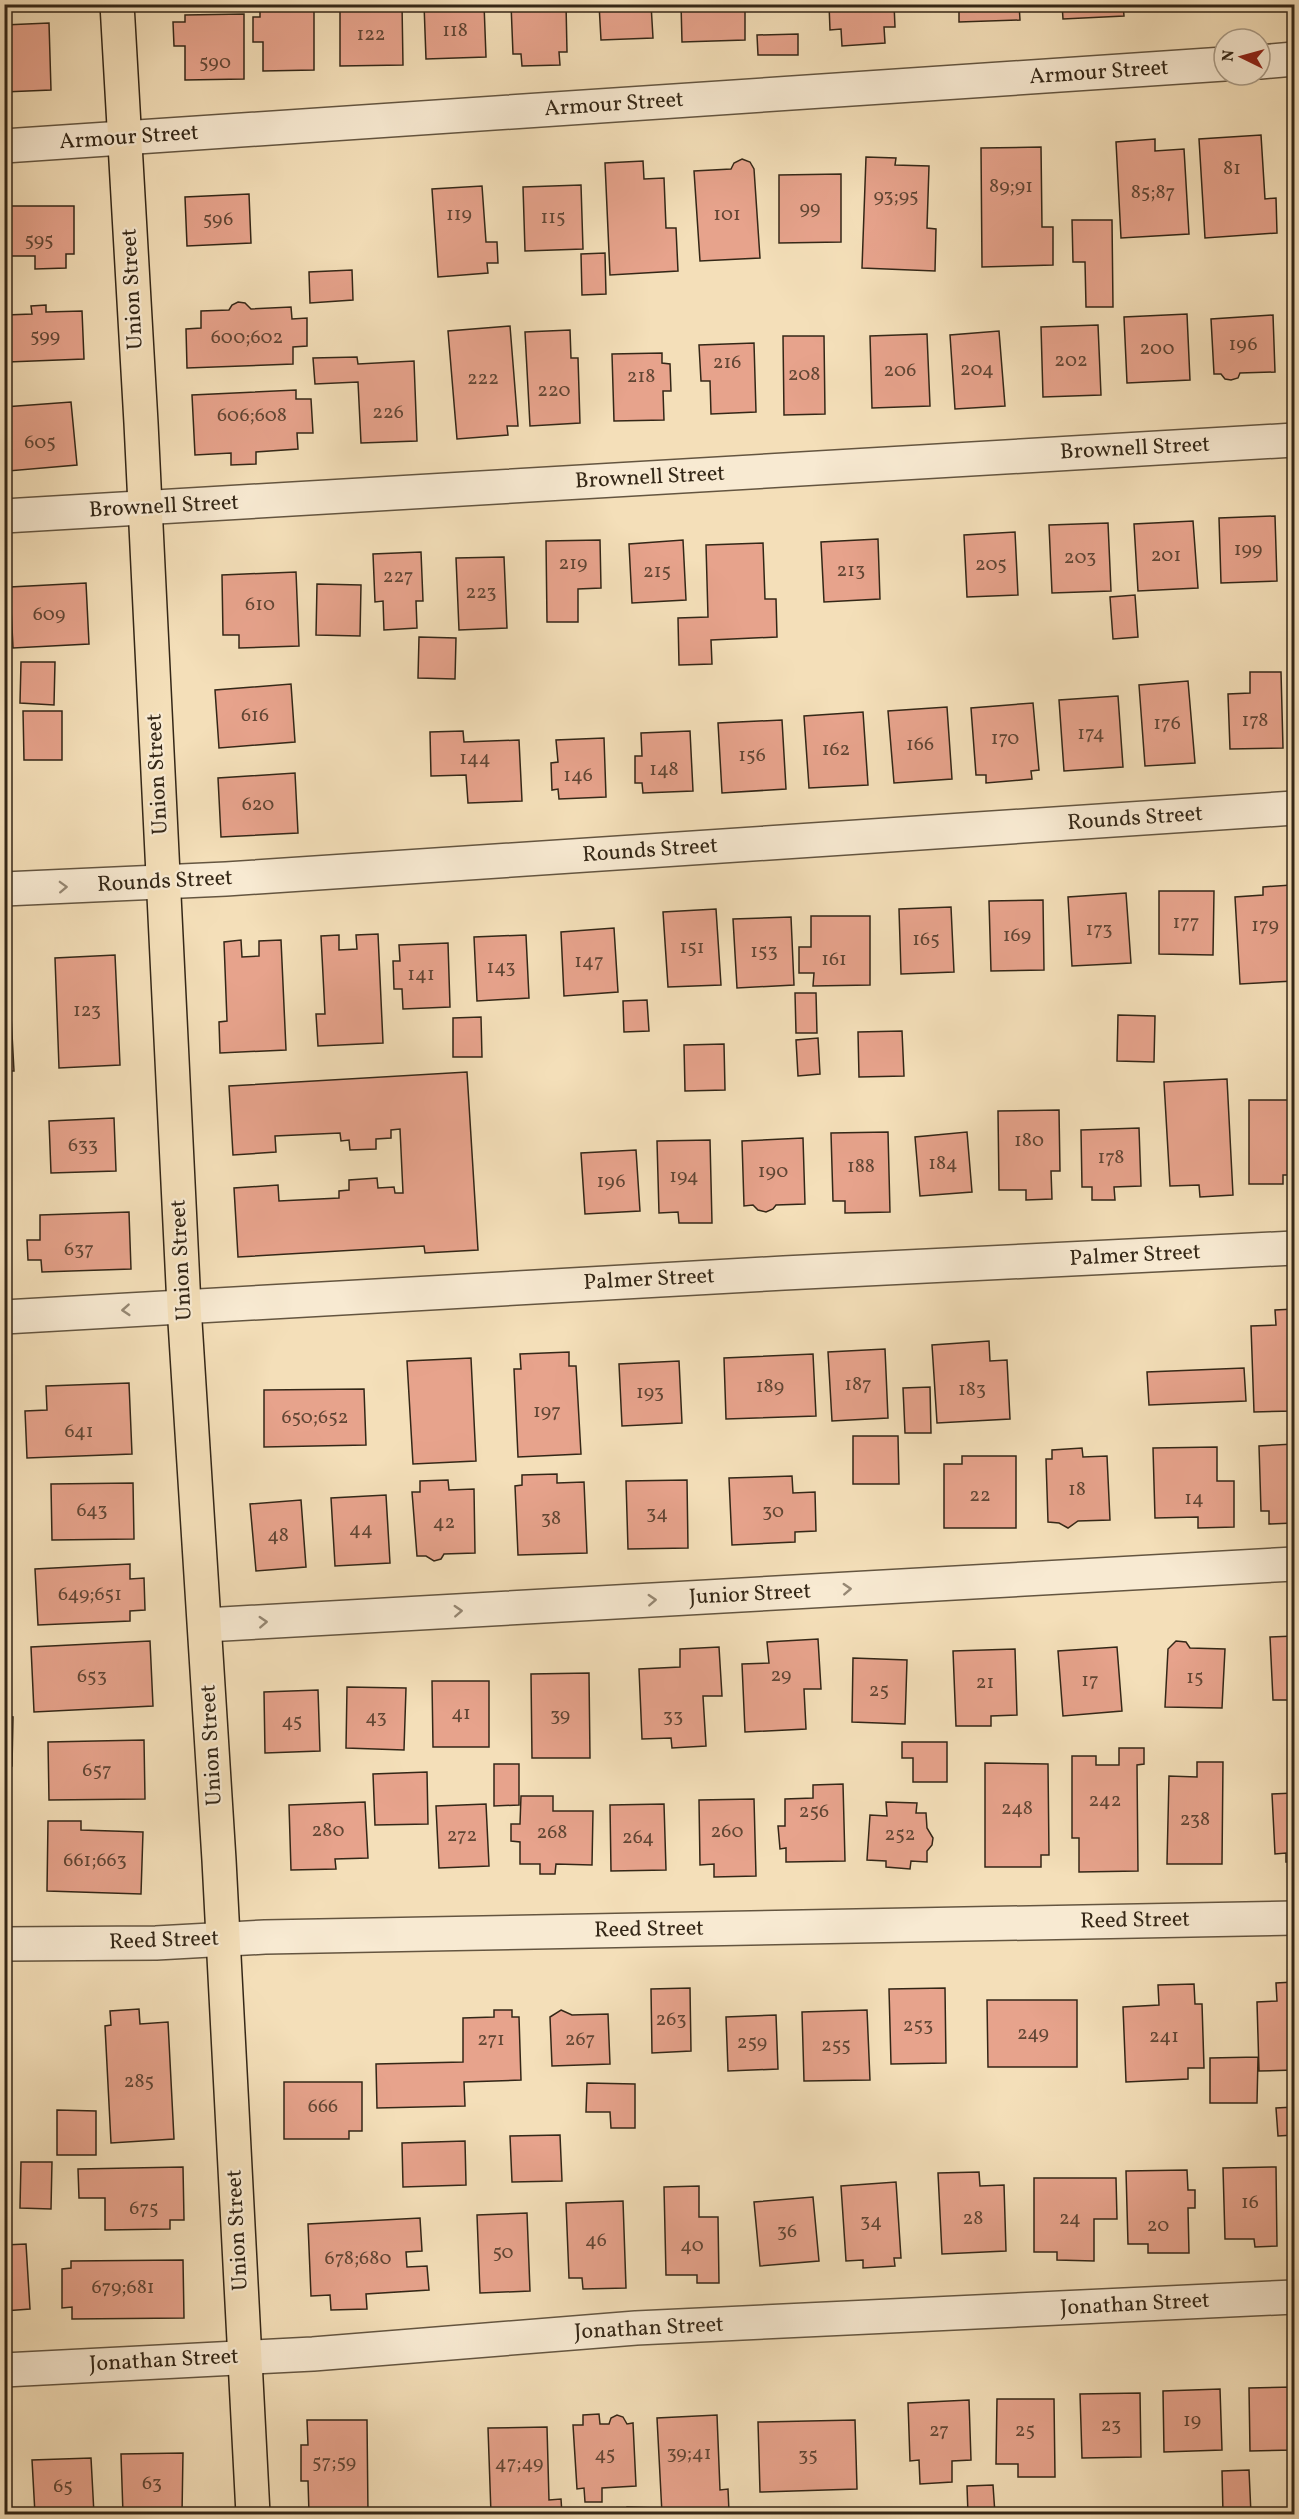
<svg xmlns="http://www.w3.org/2000/svg" width="1299" height="2519" viewBox="0 0 1299 2519" font-family="Vollkorn,serif">
<style>
.building{fill:#e7a38c;stroke:#342717;stroke-width:1.5}
.lines{fill:none;stroke-linecap:round;stroke-linejoin:round}
.minor-casing{stroke:#645540;stroke-width:36}
.major-casing{stroke:#342717;stroke-width:36}
.minor{stroke:#f8ead2;stroke-width:33}
.major{stroke:#f4dfb9;stroke-width:33}
.oneway{stroke:#968874}
.labels{text-anchor:middle;dominant-baseline:central;stroke-width:4.5;stroke-linejoin:round;paint-order:stroke}
.number-label{font-size:20px;fill:#614634}
.street-label{font-size:22px;fill:#342717;stroke:#f8ead2}
</style>
<rect width="100%" height="100%" fill="#f4dfb9"/>
<filter id="stains"><feTurbulence type="fractalNoise" baseFrequency=".00333" numOctaves="4"/><feColorMatrix values="0 0 0 0 .2 0 0 0 0 .09 0 0 0 0 .02 0 0 0 .5 -.17"/></filter>
<radialGradient id="worn" r=".72"><stop offset=".6" stop-color="#630" stop-opacity="0"/><stop offset="1" stop-color="#630" stop-opacity=".3"/></radialGradient>
<!-- building -->
<path class="building" d="M260,4H314V70L263,71V42H253V17H260Z
M340,4H402L403,65L340,66Z
M424,4H484L486,57L426,59Z
M511,4H566L567,52H559L560,65L522,66L521,54H513Z
M599,4H651L653,38L601,40Z
M681,4H736L737,8L745,7V40L682,42Z
M829,4H894L895,27H884L885,43L842,46L841,29L830,30Z
M959,4H1019L1020,20L959,22Z
M1062,4H1123L1124,16L1063,19Z
M1192,4H1248V8L1192,10Z
M244,14V79L185,80V46H174L173,22H185V15Z
M49,23L51,90L4,92V25Z
M798,34V55H758L757,35Z
M1261,135L1265,199L1276,198L1277,233L1205,238L1199,139Z
M1155,139V151L1184,149L1189,234L1121,238L1116,142Z
M1041,147L1042,227H1053V265L982,267L981,148Z
M866,157L896,158L895,165L929,166L927,228L936,229L935,271L862,268Z
M742,159L750,162L754,169L760,258L700,261L694,171L731,169L734,163Z
M643,161L644,179L664,178L666,228H676L678,271L610,275L605,163Z
M841,174V242L779,243V175Z
M581,185L583,249L525,251L523,187Z
M482,186L486,242H497L498,263H487L488,273L438,277L432,189Z
M249,194L251,243L187,246L185,197Z
M7,206H74V254H66V268L35,269V256H4Z
M1072,220H1112L1113,307H1086L1085,262H1073Z
M605,253L606,294L582,295L581,254Z
M352,270L353,300L310,303L309,272Z
M238,302L245,303L251,309L291,307L292,319L307,318V346L293,347V364L187,368L186,329L201,328V311L229,310L232,305Z
M46,305V312L82,311L84,359L8,362L6,315L32,314L31,306Z
M1187,314L1190,380L1127,383L1124,317Z
M1273,315L1275,372L1240,373L1238,378L1231,380L1225,379L1221,374H1214L1211,319Z
M1098,325L1101,395L1043,397L1041,327Z
M510,326L518,426H507L508,435L457,439L448,331Z
M570,330L571,358H578L580,423L530,426L525,332Z
M999,331L1005,406L955,409L950,335Z
M927,334L930,406L872,408L870,336Z
M783,336H824L825,414L784,415Z
M754,343L756,412L711,414L710,381H701L699,345Z
M662,353V363L670,364L671,391H663L664,420L614,421L612,354Z
M357,357L358,364L414,361L417,441L361,443L358,382L315,384L313,358Z
M296,390V399H311L313,433H297L298,449L256,452V464L231,465V453L195,455L192,395Z
M71,402L77,465L8,471L4,407Z
M1275,516L1277,581L1221,583L1219,518Z
M1193,521L1198,588L1138,591L1134,524Z
M1108,523L1111,591L1052,593L1049,525Z
M1015,532L1018,595L967,597L964,535Z
M878,539L880,599L824,602L821,542Z
M600,540L601,588L578,589V622H547L546,541Z
M683,540L686,600L632,603L629,544Z
M763,543L765,599H776L777,637L711,640L712,664L679,665L678,618L708,617L706,545Z
M421,552L423,601H416L417,628L384,630L383,601L375,602L373,554Z
M504,557L507,628L459,630L456,558Z
M296,572L299,646L239,648V635H223L222,575Z
M86,583L89,644L13,648L10,587Z
M317,584L361,585L360,636L316,635Z
M1135,595L1138,637L1113,639L1110,597Z
M419,637L456,638L455,679L418,678Z
M21,662H55L54,705L20,703Z
M1250,672H1281L1283,748L1230,749L1228,694L1250,693Z
M1188,681L1195,763L1145,766L1139,685Z
M291,684L295,742L219,748L215,690Z
M1118,696L1123,767L1064,771L1059,700Z
M1033,703L1039,770L1031,771L1032,779L986,783V775H976L971,708Z
M947,707L952,779L894,783L888,711Z
M23,711H62V760H24Z
M863,712L868,785L809,788L804,716Z
M782,720L786,789L722,793L718,723Z
M463,731L464,742L519,740L522,801L468,803L466,775L431,776L430,732Z
M690,731L693,791L643,793L642,783H635V756H642L641,733Z
M604,738L606,797L559,799L558,789L552,790L551,763L558,762L556,740Z
M4,769H7L6,829H4Z
M295,773L298,833L221,837L218,778Z
M1291,885L1294,981L1240,984L1235,897L1263,895V887Z
M1159,891H1214L1213,955L1159,954Z
M1126,893L1131,963L1072,966L1068,897Z
M1043,900L1044,970L991,971L989,901Z
M951,907L954,972L901,974L899,909Z
M716,909L721,985L668,987L663,912Z
M811,916H870V985L813,986L814,973H799V947H811Z
M791,917L794,985L737,988L733,919Z
M614,928L618,992L564,996L561,932Z
M378,934L383,1043L318,1046L316,1014H325L321,936L339,935V950L357,949L356,935Z
M526,935L529,998L477,1001L474,937Z
M241,940L242,957L259,956V941L281,940L286,1050L220,1053L219,1022L227,1021L224,942Z
M448,943L450,1007L403,1009L402,989H394L393,961H400L399,945Z
M115,955L120,1065L59,1068L55,958Z
M8,960L14,1071H4V961Z
M795,993H816L817,1033H796Z
M647,1000L649,1031L624,1032L623,1001Z
M1118,1015L1155,1016L1154,1062L1117,1061Z
M481,1017L482,1057H453V1018Z
M902,1031L904,1076L859,1077L858,1032Z
M818,1038L820,1074L798,1076L796,1040Z
M724,1044L725,1090L685,1091L684,1045Z
M467,1072L478,1250L425,1253L424,1246L238,1257L234,1188L278,1185L279,1201L339,1198V1191L349,1190V1180L377,1178L378,1188L394,1187L395,1193H403L400,1129L391,1130V1138L376,1139V1149L350,1150L349,1140L341,1141L340,1133L275,1136L276,1152L233,1155L229,1086Z
M1227,1079L1233,1195L1200,1197L1199,1185L1170,1186L1164,1082Z
M1249,1100H1294V1175H1283V1184H1249Z
M1059,1110L1060,1171H1051L1052,1199L1026,1200V1190H999L998,1111Z
M114,1118L116,1171L51,1173L49,1121Z
M1139,1128L1141,1186L1114,1187L1115,1200H1092V1187H1082L1081,1130Z
M888,1132L890,1212L845,1213V1201H833L831,1133Z
M967,1132L972,1192L920,1196L915,1137Z
M803,1138L805,1204L776,1205L773,1209L766,1212L758,1210L753,1205L744,1206L742,1141Z
M710,1140L712,1223H679L678,1212L659,1213L657,1141Z
M636,1150L640,1211L585,1214L581,1153Z
M129,1212L131,1269L42,1272L41,1260H28L27,1240H40V1215Z
M1294,1309V1411L1254,1412L1251,1326L1276,1325L1275,1310Z
M989,1341L990,1361L1007,1360L1010,1419L937,1423L932,1345Z
M885,1349L888,1418L832,1421L828,1352Z
M569,1352V1366H576L581,1454L518,1457L514,1369H521L520,1354Z
M813,1354L816,1416L726,1419L724,1358Z
M471,1358L476,1461L413,1464L407,1361Z
M679,1361L682,1423L622,1426L619,1364Z
M1244,1368L1246,1401L1149,1405L1147,1372Z
M129,1383L132,1454L27,1458L25,1411L47,1410L46,1386Z
M930,1387L931,1433H905L903,1388Z
M364,1389L366,1445L264,1447V1390Z
M4,1409H8L10,1455L4,1456Z
M853,1436H898L899,1484H853Z
M1294,1444L1293,1523L1269,1524V1511H1261L1259,1446Z
M1217,1447V1481H1234V1527L1198,1528V1517L1155,1518L1153,1448Z
M1082,1448L1083,1457L1107,1456L1110,1520L1078,1521L1068,1528L1059,1523L1048,1522L1046,1459H1052V1450Z
M962,1456H1016V1528H944V1464H962Z
M557,1474V1483L584,1482L587,1553L518,1555L515,1486L522,1485V1475Z
M792,1476L793,1493L815,1492L816,1531L795,1532V1542L732,1545L729,1478Z
M448,1480L449,1490L474,1489L475,1553L444,1554L441,1559L434,1561L426,1556H417L412,1492H420V1481Z
M687,1480L688,1548L628,1549L626,1481Z
M133,1483L134,1539L52,1540L51,1484Z
M386,1495L390,1563L335,1566L331,1498Z
M301,1500L306,1567L256,1571L250,1504Z
M130,1564V1579L144,1578L145,1610L130,1611V1621L38,1625L35,1569Z
M1294,1636V1700H1273L1270,1637Z
M818,1639L821,1689H804L806,1729L745,1732L742,1664L769,1663L767,1642Z
M150,1641L153,1706L34,1712L31,1647Z
M1176,1641L1186,1642L1190,1648L1225,1649L1222,1708L1165,1707L1168,1649Z
M719,1647L722,1696H703L706,1746L672,1748L671,1738L642,1739L639,1669L680,1667V1649Z
M1117,1647L1122,1711L1063,1716L1058,1651Z
M1015,1649L1017,1715L991,1716V1726H956L953,1651Z
M853,1658L907,1660L905,1724L852,1722Z
M589,1673L590,1758H532L531,1674Z
M432,1681H489V1747H433Z
M347,1687L406,1688L404,1750L346,1748Z
M318,1690L320,1751L265,1753L264,1692Z
M4,1716L13,1717L12,1766L4,1765Z
M144,1740L145,1799L49,1800L48,1742Z
M902,1742H947V1782H913V1758H902Z
M1119,1748H1144V1764L1137,1765L1138,1871L1079,1872V1838H1072V1756H1096V1765H1119Z
M1197,1762H1223L1222,1864H1167L1169,1776L1197,1777Z
M985,1763L1048,1764L1049,1855H1041V1867H985Z
M494,1764H519V1805L494,1806Z
M427,1772L428,1824L375,1825L373,1774Z
M843,1784L845,1861L786,1862V1848L780,1849L778,1826H785V1799L813,1798V1785Z
M1294,1793V1862H1286V1853L1275,1854L1272,1794Z
M521,1796H553V1811H593L592,1865L556,1864L555,1874H540V1864H520V1842L511,1841V1824H520Z
M754,1799L756,1876L714,1877V1864L700,1865L699,1800Z
M365,1802L368,1858L335,1859L336,1869L291,1870L289,1805Z
M886,1802L917,1803L916,1813H926L927,1828L933,1838L932,1845L927,1851V1862L911,1861L910,1869L886,1867V1861L867,1860L870,1815L887,1816Z
M486,1804L489,1866L439,1868L436,1806Z
M664,1804L666,1870L611,1871L610,1805Z
M48,1821H81V1830L143,1832L141,1894L47,1891Z
M1294,1982V2070L1259,2071L1257,2002L1277,2001L1276,1983Z
M1194,1984L1195,2004H1202L1204,2068H1188V2079L1126,2082L1123,2007L1159,2005L1158,1985Z
M690,1988L691,2051L652,2053L651,1989Z
M945,1988L946,2063L891,2064L889,1989Z
M987,2000H1077V2067H988Z
M139,2009L140,2024L168,2022L174,2139L111,2143L105,2026L111,2025L110,2011Z
M494,2010H512V2017H519L521,2080L464,2082L465,2106L377,2108L376,2064L463,2062V2018L494,2017Z
M561,2010L572,2015L608,2014L610,2064L552,2066L550,2017Z
M867,2010L870,2080L804,2081L802,2012Z
M776,2015L778,2069L728,2071L726,2017Z
M4,2024L7,2117H4Z
M1258,2057L1257,2103H1210V2058Z
M284,2082H362V2131H349V2139H284Z
M587,2083L635,2084V2128H611L610,2112H586Z
M1294,2107V2135L1278,2136L1276,2108Z
M57,2110L96,2111V2155H57Z
M560,2135L562,2181L512,2182L510,2136Z
M465,2141L466,2185L403,2187L402,2143Z
M21,2162H52L51,2209L20,2208Z
M183,2167L184,2220H170V2229L105,2230V2198H79L78,2169Z
M1276,2167L1277,2246L1255,2247L1254,2239H1225L1223,2168Z
M1187,2170L1188,2190H1195V2208H1188L1189,2253H1148V2244H1128L1126,2171Z
M979,2172L980,2186L1004,2185L1006,2251L942,2254L938,2173Z
M1034,2178H1116L1117,2219H1094V2261L1057,2260V2252H1034Z
M896,2182L901,2258H894L895,2266L863,2268V2260L846,2261L841,2186Z
M699,2186V2217H718L719,2283H697V2275H666L664,2187Z
M813,2197L819,2261L760,2266L754,2202Z
M623,2201L626,2288L583,2289L582,2278H569L566,2203Z
M527,2213L530,2291L480,2293L477,2215Z
M420,2218L422,2251L406,2252L407,2267L427,2266L429,2290L366,2294L367,2309L331,2310L330,2295L311,2296L308,2224Z
M26,2244L30,2309L4,2311V2245Z
M183,2260L184,2318L72,2319V2307L62,2308V2269L71,2268V2261Z
M1294,2387V2450L1250,2451L1249,2388Z
M1220,2389L1222,2450L1164,2452L1163,2391Z
M1140,2393L1141,2457L1082,2458L1080,2394Z
M997,2399H1054L1055,2477H1018V2464H996Z
M969,2400L971,2460L952,2461V2482L920,2484L919,2460L910,2461L908,2403Z
M599,2414L600,2424H609L611,2418L617,2415L623,2417L627,2424L633,2423L636,2486L602,2488V2502H585L584,2488L577,2489L573,2425H583V2415Z
M717,2415L720,2490L728,2489L729,2512L662,2514L657,2418Z
M307,2420H367L368,2514H309L308,2481H301V2445H308Z
M855,2420L857,2489L760,2492L758,2422Z
M547,2427L549,2500L561,2499L562,2514H491L488,2428Z
M183,2453L182,2514H123L121,2454Z
M91,2458L94,2514H35L32,2460Z
M4,2460H8L12,2514H4Z
M1249,2470L1251,2514H1223L1222,2471Z
M993,2485L995,2514H968L967,2486Z
M627,2507L657,2508V2514H627Z"/>
<g class="lines">
<defs>
<path id="minor" d="M1260,62L1294,59
M4,146L1224,64
M4,516L1294,440
M4,889L226,879L1294,808
M4,1317L784,1273L1294,1248
M205,1625L1294,1564
M4,1944L156,1943L265,1937L1294,1918
M4,2370L313,2354L636,2328L1294,2297"/>
<path id="major" d="M117,4L141,423L184,1306L219,1860L253,2514"/>
</defs>
<!-- minor casing -->
<use href="#minor" class="minor-casing"/>
<!-- major casing -->
<use href="#major" class="major-casing"/>
<!-- minor -->
<use href="#minor" class="minor"/>
<!-- major -->
<use href="#major" class="major"/>
</g>
<!-- one-way arrows -->
<defs><path id="oneway-chevron" d="M-2-3.5L2.5 0L-2 3.5" fill="none" stroke-width="1.6" stroke-linecap="round" stroke-linejoin="round" transform="scale(1.5)"/></defs>
<g class="oneway">
<use href="#oneway-chevron" transform="translate(63 887) rotate(-2)"/>
<use href="#oneway-chevron" transform="translate(126 1310) rotate(176)"/>
<use href="#oneway-chevron" transform="translate(847 1589) rotate(-3)"/>
<use href="#oneway-chevron" transform="translate(652 1600) rotate(-3)"/>
<use href="#oneway-chevron" transform="translate(458 1611) rotate(-3)"/>
<use href="#oneway-chevron" transform="translate(263 1622) rotate(-3)"/>
</g>
<g class="labels">
<!-- number labels -->
<g class="number-label">
<text x="455" y="31">118</text>
<text x="371" y="35">122</text>
<text x="215" y="63">590</text>
<text x="1232" y="169">81</text>
<text x="1011" y="187">89;91</text>
<text x="1153" y="193">85;87</text>
<text x="896" y="197">93;95</text>
<text x="810" y="209">99</text>
<text x="459" y="215">119</text>
<text x="727" y="215">101</text>
<text x="553" y="218">115</text>
<text x="218" y="220">596</text>
<text x="39" y="241">595</text>
<text x="45" y="337">599</text>
<text x="247" y="338">600;602</text>
<text x="1243" y="345">196</text>
<text x="1157" y="349">200</text>
<text x="1071" y="361">202</text>
<text x="727" y="363">216</text>
<text x="977" y="370">204</text>
<text x="900" y="371">206</text>
<text x="804" y="375">208</text>
<text x="641" y="377">218</text>
<text x="483" y="379">222</text>
<text x="554" y="391">220</text>
<text x="388" y="413">226</text>
<text x="252" y="416">606;608</text>
<text x="40" y="443">605</text>
<text x="1248" y="550">199</text>
<text x="1166" y="556">201</text>
<text x="1080" y="558">203</text>
<text x="573" y="564">219</text>
<text x="991" y="565">205</text>
<text x="851" y="571">213</text>
<text x="657" y="572">215</text>
<text x="398" y="577">227</text>
<text x="481" y="593">223</text>
<text x="260" y="605">610</text>
<text x="49" y="615">609</text>
<text x="255" y="716">616</text>
<text x="1255" y="721">178</text>
<text x="1167" y="724">176</text>
<text x="1091" y="734">174</text>
<text x="1005" y="739">170</text>
<text x="920" y="745">166</text>
<text x="836" y="750">162</text>
<text x="752" y="756">156</text>
<text x="475" y="759">144</text>
<text x="664" y="770">148</text>
<text x="578" y="776">146</text>
<text x="258" y="805">620</text>
<text x="1186" y="923">177</text>
<text x="1265" y="926">179</text>
<text x="1099" y="930">173</text>
<text x="1017" y="936">169</text>
<text x="926" y="940">165</text>
<text x="692" y="948">151</text>
<text x="764" y="952">153</text>
<text x="834" y="960">161</text>
<text x="589" y="962">147</text>
<text x="501" y="968">143</text>
<text x="421" y="975">141</text>
<text x="87" y="1011">123</text>
<text x="1029" y="1141">180</text>
<text x="83" y="1146">633</text>
<text x="1111" y="1158">178</text>
<text x="943" y="1164">184</text>
<text x="861" y="1167">188</text>
<text x="773" y="1172">190</text>
<text x="684" y="1177">194</text>
<text x="611" y="1182">196</text>
<text x="79" y="1250">637</text>
<text x="858" y="1385">187</text>
<text x="770" y="1387">189</text>
<text x="972" y="1390">183</text>
<text x="650" y="1393">193</text>
<text x="547" y="1412">197</text>
<text x="315" y="1418">650;652</text>
<text x="79" y="1432">641</text>
<text x="1077" y="1490">18</text>
<text x="980" y="1496">22</text>
<text x="1194" y="1499">14</text>
<text x="92" y="1511">643</text>
<text x="773" y="1512">30</text>
<text x="657" y="1514">34</text>
<text x="551" y="1519">38</text>
<text x="444" y="1523">42</text>
<text x="361" y="1530">44</text>
<text x="278" y="1536">48</text>
<text x="90" y="1595">649;651</text>
<text x="781" y="1676">29</text>
<text x="92" y="1677">653</text>
<text x="1195" y="1678">15</text>
<text x="1090" y="1681">17</text>
<text x="985" y="1683">21</text>
<text x="879" y="1691">25</text>
<text x="461" y="1714">41</text>
<text x="560" y="1716">39</text>
<text x="673" y="1717">33</text>
<text x="376" y="1718">43</text>
<text x="292" y="1722">45</text>
<text x="97" y="1771">657</text>
<text x="1105" y="1801">242</text>
<text x="1017" y="1809">248</text>
<text x="814" y="1812">256</text>
<text x="1195" y="1820">238</text>
<text x="328" y="1831">280</text>
<text x="727" y="1832">260</text>
<text x="552" y="1833">268</text>
<text x="900" y="1835">252</text>
<text x="462" y="1836">272</text>
<text x="638" y="1838">264</text>
<text x="95" y="1861">661;663</text>
<text x="671" y="2020">263</text>
<text x="918" y="2026">253</text>
<text x="1033" y="2034">249</text>
<text x="1164" y="2037">241</text>
<text x="491" y="2040">271</text>
<text x="580" y="2040">267</text>
<text x="752" y="2043">259</text>
<text x="836" y="2046">255</text>
<text x="139" y="2082">285</text>
<text x="323" y="2107">666</text>
<text x="1250" y="2203">16</text>
<text x="144" y="2209">675</text>
<text x="973" y="2219">28</text>
<text x="1070" y="2219">24</text>
<text x="871" y="2222">34</text>
<text x="1158" y="2226">20</text>
<text x="787" y="2232">36</text>
<text x="596" y="2241">46</text>
<text x="692" y="2246">40</text>
<text x="503" y="2253">50</text>
<text x="358" y="2259">678;680</text>
<text x="123" y="2288">679;681</text>
<text x="1192" y="2421">19</text>
<text x="1111" y="2426">23</text>
<text x="939" y="2431">27</text>
<text x="1025" y="2431">25</text>
<text x="689" y="2454">39;41</text>
<text x="605" y="2455">45</text>
<text x="808" y="2456">35</text>
<text x="334" y="2463">57;59</text>
<text x="519" y="2464">47;49</text>
<text x="152" y="2484">63</text>
<text x="63" y="2487">65</text>
</g>
<!-- street labels -->
<g class="street-label">
<text transform="translate(1099 73) rotate(-4)">Armour Street</text>
<text transform="translate(614 105) rotate(-4)">Armour Street</text>
<text transform="translate(129 138) rotate(-4)">Armour Street</text>
<text transform="translate(133 289) rotate(-93)">Union Street</text>
<text transform="translate(1135 449) rotate(-3)">Brownell Street</text>
<text transform="translate(650 478) rotate(-3)">Brownell Street</text>
<text transform="translate(164 507) rotate(-3)">Brownell Street</text>
<text transform="translate(158 774) rotate(-93)">Union Street</text>
<text transform="translate(1135 819) rotate(-4)">Rounds Street</text>
<text transform="translate(650 851) rotate(-4)">Rounds Street</text>
<text transform="translate(165 882) rotate(-3)">Rounds Street</text>
<text transform="translate(1135 1256) rotate(-3)">Palmer Street</text>
<text transform="translate(182 1260) rotate(-93)">Union Street</text>
<text transform="translate(649 1280) rotate(-3)">Palmer Street</text>
<text transform="translate(750 1595) rotate(-3)">Junior Street</text>
<text transform="translate(212 1745) rotate(-93)">Union Street</text>
<text transform="translate(1135 1921) rotate(-1)">Reed Street</text>
<text transform="translate(649 1930) rotate(-1)">Reed Street</text>
<text transform="translate(164 1941) rotate(-2)">Reed Street</text>
<text transform="translate(238 2230) rotate(-93)">Union Street</text>
<text transform="translate(1135 2305) rotate(-3)">Jonathan Street</text>
<text transform="translate(649 2329) rotate(-3)">Jonathan Street</text>
<text transform="translate(164 2361) rotate(-3)">Jonathan Street</text>
</g>
</g>
<!-- margin -->
<rect width="1299" height="2519" fill="none" stroke="#f4dfb9" stroke-width="24"/>
<rect x="6" y="6" width="1287" height="2507" fill="none" stroke="#342717" stroke-width="3"/>
<rect x="12" y="12" width="1275" height="2495" fill="none" stroke="#342717" stroke-width="1.5"/>
<!-- north arrow -->
<g transform="translate(1242 57) rotate(275)"><circle r="28" fill="#f8ead2" stroke="#aa9c87" stroke-width="1.5"/>
<path d="M0-4.5L10 22L0 15L-10 22Z" fill="#8f2418"/>
<text y="-9" font-size="16" font-weight="bold" text-anchor="middle" fill="#342717">N</text>
</g>
<rect width="100%" height="100%" filter="url(#stains)"/>
<rect width="100%" height="100%" fill="url(#worn)"/>
</svg>
